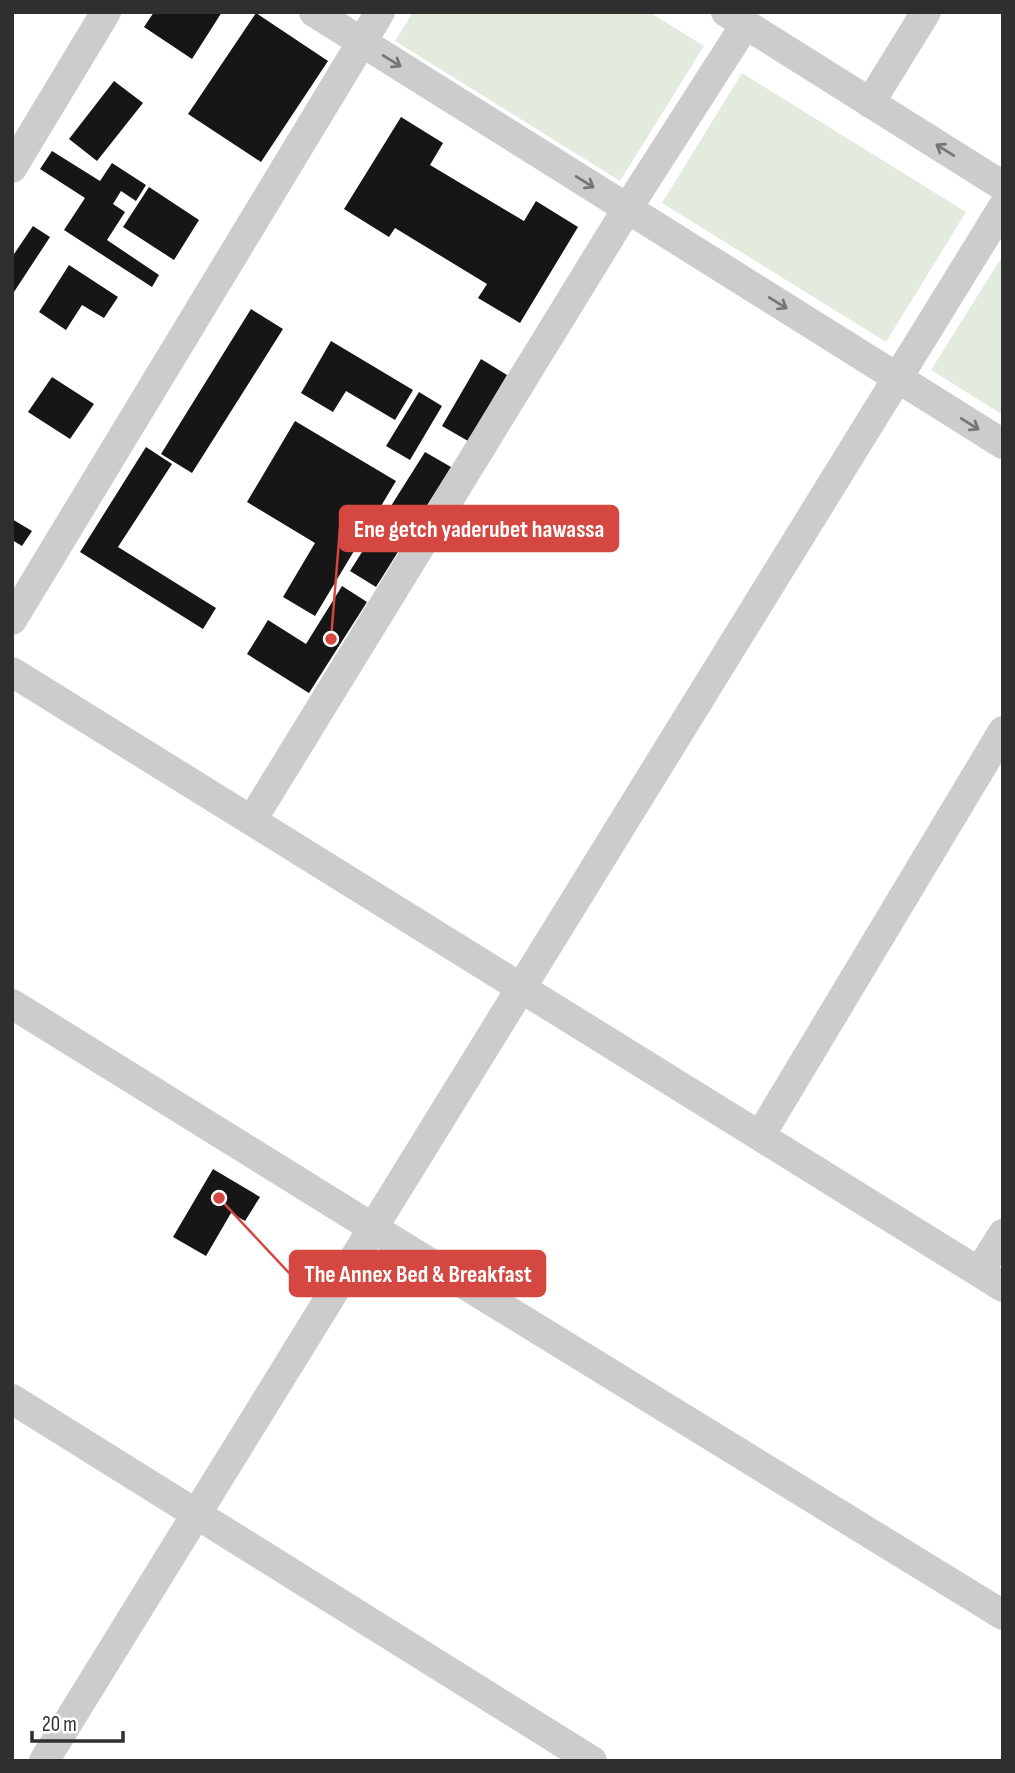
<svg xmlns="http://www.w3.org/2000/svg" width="1015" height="1773" viewBox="0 0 1015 1773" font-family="'Sofia Sans Condensed',sans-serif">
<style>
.green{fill:#e3eade}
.building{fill:#161616}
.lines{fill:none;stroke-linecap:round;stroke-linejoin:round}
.minor{stroke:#ccc;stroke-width:30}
.oneway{stroke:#767676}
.leader{fill:none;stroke:#d54741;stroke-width:2.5}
.callout-dot{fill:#d54741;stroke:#fff;stroke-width:2.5}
.callout{fill:#d54741;stroke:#d54741;stroke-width:2.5}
.callout-label{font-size:24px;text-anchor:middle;font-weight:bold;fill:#fff}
</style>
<rect width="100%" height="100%" fill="#fff"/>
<!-- green -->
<path class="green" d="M413,12H649L704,46L620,181L395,41Z
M742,73L966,212L886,342L662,203Z
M1003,255V415L931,370Z"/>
<!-- building -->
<path class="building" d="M154,12H222L192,59L144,27Z
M256,13L328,61L261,162L188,114Z
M114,81L143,103L97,161L69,139Z
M401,117L443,143L430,165L524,221L536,201L578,227L520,323L478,298L487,284L395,228L389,237L344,209Z
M52,151L100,181L112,163L146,185L136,201L121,191L113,204L125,212L107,240L159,275L152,287L64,230L85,198L40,169Z
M149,187L199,220L174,260L123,227Z
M33,226L50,237L12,295V257Z
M69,265L118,297L104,318L82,305L66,330L39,312Z
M251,309L283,329L192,473L161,454Z
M331,341L413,390L395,420L346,391L333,412L301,393Z
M481,359L507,375L468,441L442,426Z
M52,377L94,404L70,439L28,412Z
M419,392L442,406L410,460L386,446Z
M295,421L396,481L315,616L283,597L315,543L247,502Z
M146,447L172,464L118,547L216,608L203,629L80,552Z
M425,452L451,467L376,587L350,571Z
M12,519L32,531L22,546L12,540Z
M342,586L367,602L309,693L247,654L268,620L306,644Z
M213,1169L260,1197L245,1221L231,1213L206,1256L173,1237Z"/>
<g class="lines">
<!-- minor -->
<path class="minor" d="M314,12L1003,444
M726,12L1003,186
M870,103L926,12
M12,168L106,12
M12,620L380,12
M12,672L1003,1287
M252,820L627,209L745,25
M12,1004L373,1228L1003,1615
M760,1136L1003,731
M979,1272L1003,1234
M12,1399L592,1761
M44,1761C367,1245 680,723 1003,207"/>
</g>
<!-- one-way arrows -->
<defs><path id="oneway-shaft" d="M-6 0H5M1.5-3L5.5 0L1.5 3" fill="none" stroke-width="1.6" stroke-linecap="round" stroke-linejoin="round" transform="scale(1.75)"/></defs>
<g class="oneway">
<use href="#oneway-shaft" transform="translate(392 61) rotate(32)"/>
<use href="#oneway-shaft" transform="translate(945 150) rotate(-148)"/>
<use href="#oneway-shaft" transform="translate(585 182) rotate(32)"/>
<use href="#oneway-shaft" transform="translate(778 303) rotate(32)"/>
<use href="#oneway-shaft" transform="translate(970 424) rotate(32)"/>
</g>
<!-- callouts -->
<path class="leader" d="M331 639L340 528M219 1198L290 1274"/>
<g class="callout-dot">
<circle cx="331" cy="639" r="7"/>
<circle cx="219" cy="1198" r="7"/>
</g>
<g class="callout">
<rect x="340" y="506" width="278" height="45" rx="7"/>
<rect x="290" y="1251" width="255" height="45" rx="7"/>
</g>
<g class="callout-label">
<text x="479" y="537">Ene getch yaderubet hawassa</text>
<text x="418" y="1282">The Annex Bed &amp; Breakfast</text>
</g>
<!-- border -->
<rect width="1015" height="1773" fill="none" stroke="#2f2f2f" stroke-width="28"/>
<!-- scale -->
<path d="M32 1731v10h91v-10" fill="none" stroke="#2f2f2f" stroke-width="3.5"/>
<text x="42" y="1731" font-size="21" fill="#2f2f2f" stroke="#ffffff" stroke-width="5" paint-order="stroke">20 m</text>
</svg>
